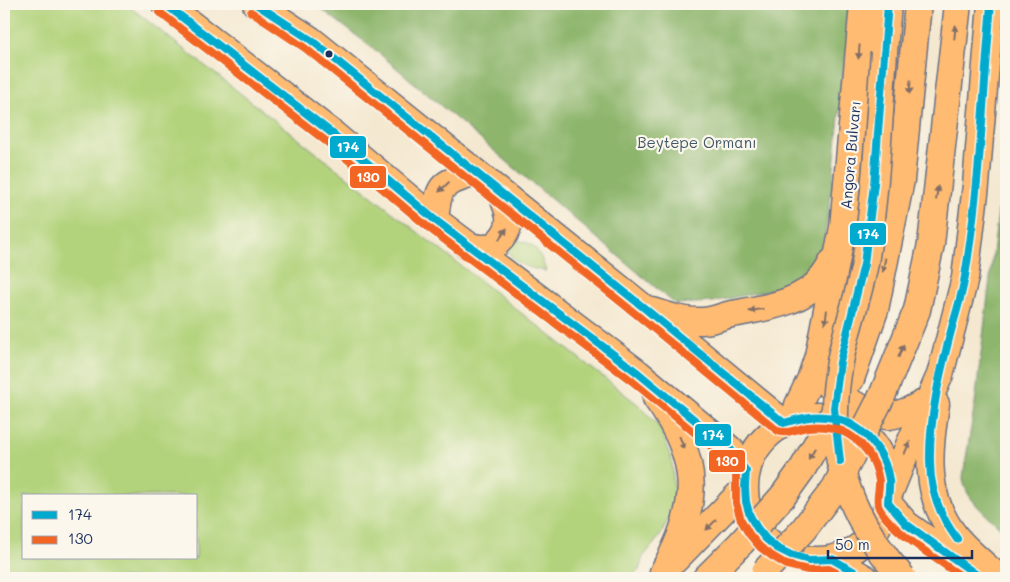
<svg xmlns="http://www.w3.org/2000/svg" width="1010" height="582" viewBox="0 0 1010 582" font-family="Mali,sans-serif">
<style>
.green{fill:#b2d37c;stroke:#66816d;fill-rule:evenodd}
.forest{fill:#8db56c;stroke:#547265}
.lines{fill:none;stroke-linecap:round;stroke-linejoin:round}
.major-casing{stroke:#677086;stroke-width:29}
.major{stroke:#ffbb71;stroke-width:26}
.major-bridge-casing{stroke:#677086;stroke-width:29;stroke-linecap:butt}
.major-bridge{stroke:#ffbb71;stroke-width:26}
.bus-1-casing{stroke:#fbf7ec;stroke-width:11}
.bus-2-casing{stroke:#fbf7ec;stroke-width:11}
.bus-1{stroke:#00a9ce;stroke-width:8}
.bus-2{stroke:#f26522;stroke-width:8}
.oneway{fill:#826e67}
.bus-dot{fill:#1b2f5e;stroke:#fbf7ec;stroke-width:2}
.labels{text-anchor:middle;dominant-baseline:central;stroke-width:4.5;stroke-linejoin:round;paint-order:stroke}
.park-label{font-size:15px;fill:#415866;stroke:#fbf7ec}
.street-label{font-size:15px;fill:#1b2f5e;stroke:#fbf7ec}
.line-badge{stroke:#fbf7ec;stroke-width:2}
.badge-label{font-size:14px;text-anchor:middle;font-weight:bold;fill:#fff}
</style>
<rect width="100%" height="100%" fill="#fbf7ec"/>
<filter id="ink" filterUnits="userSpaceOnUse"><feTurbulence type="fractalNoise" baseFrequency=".02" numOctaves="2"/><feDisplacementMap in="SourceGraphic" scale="10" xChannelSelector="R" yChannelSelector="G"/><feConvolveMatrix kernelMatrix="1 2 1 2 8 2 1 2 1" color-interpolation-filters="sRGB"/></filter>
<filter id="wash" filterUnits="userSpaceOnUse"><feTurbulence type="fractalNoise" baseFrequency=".0096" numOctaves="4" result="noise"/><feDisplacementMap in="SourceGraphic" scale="20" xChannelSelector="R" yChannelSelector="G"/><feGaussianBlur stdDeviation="1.12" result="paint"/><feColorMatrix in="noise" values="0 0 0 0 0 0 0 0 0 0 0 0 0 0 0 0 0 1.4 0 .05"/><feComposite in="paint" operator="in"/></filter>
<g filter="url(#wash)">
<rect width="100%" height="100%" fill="#f4e8d0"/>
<!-- green -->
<path class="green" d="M4,4H126L640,406L660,427L672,461L674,494L671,514L660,536L643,557L639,570L627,578H4ZM24,496H196V558H24Z
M516,240C536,242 540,254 546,271C531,268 515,266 508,251Z"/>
<!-- forest -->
<path class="forest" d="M315,4H855L854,15L844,63L832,189L822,252L800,279L782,287L713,302L675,304L374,49Z
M1006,146V533C990,517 964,500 963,477L975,403Z"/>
</g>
<g filter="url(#ink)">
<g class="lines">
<defs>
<path id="major" d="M165,4L333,134L435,220L638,373L731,450L746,471
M256,4L311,40L643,307L784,423
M884,52L888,4
M435,220C439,182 441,184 476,173
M466,245C471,246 477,248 482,248C497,249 511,231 509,216C508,209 504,201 502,194
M653,311C668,316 686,322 702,321C712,321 722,316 732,314C763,308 802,304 823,277C827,272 830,266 833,261
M823,379C836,396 854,406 874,412C879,414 884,417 889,416C904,414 916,407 929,400
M851,379L875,310L901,180L918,4
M882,396L917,310L931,244L958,4
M656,398C701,460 701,505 663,572
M936,404C929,452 923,495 955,536C967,551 985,565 999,578
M745 488a72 72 0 1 1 144 0a72 72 0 1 1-144 0Z
M794,419L798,405L810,380L818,356L843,227L863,4
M889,494L909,445L940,375L965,278L976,185L991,4
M888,503L906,524L977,575
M832,559L865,578
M675,560L744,489
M706,578L741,543"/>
</defs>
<!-- major casing -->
<use href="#major" class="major-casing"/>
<!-- major -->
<use href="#major" class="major"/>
<defs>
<path id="major-bridge" d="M884,52C879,122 876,194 865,263C859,296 846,329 840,362C824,447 846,515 903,578
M741,543L783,496L803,468L835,411
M765,571L803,530L835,488L882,396"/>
</defs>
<!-- major-bridge casing -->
<use href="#major-bridge" class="major-bridge-casing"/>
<!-- major-bridge -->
<use href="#major-bridge" class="major-bridge"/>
<defs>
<path id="bus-1" d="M165,4L333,134L435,220L638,373L731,450L746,471L745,487L746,502L750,516L757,528L766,539L777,548L791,555L809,560L832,559L865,578
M256,4L311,40L643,307L784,423C798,419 811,415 826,417C859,420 884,447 889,480C890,487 888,496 888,503L906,524L981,578
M840,461L834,408L840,362L864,264L874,184L888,4
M957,539C940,516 930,490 930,462C929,418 940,373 951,331C956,313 962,295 965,276C980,186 983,95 991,4"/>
<path id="bus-2" d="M159,12L327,142L429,228L632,381L724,457L736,474V503L741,520L749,534L760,547L772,556L787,565L808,570L829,569L847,578
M251,12L305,48L637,315L778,431C788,435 798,428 808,427C819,426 832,427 842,431C862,440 876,459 879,481C880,489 875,500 879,508C892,532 941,562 964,578"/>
</defs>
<!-- bus-1 casing -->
<use href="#bus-1" class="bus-1-casing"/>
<!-- bus-2 casing -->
<use href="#bus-2" class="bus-2-casing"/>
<!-- bus-1 -->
<use href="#bus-1" class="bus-1"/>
<!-- bus-2 -->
<use href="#bus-2" class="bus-2"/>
</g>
<!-- one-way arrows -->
<defs><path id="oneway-solid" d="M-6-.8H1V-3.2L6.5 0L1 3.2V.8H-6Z" transform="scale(1.25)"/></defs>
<g class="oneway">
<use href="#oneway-solid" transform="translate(955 32) rotate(-84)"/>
<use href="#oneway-solid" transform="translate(859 52) rotate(95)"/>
<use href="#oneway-solid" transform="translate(910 87) rotate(95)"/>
<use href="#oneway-solid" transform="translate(444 187) rotate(136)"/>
<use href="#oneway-solid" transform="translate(937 193) rotate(-83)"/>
<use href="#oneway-solid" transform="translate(503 234) rotate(-55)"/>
<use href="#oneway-solid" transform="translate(884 265) rotate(101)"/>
<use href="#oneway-solid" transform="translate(756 310) rotate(170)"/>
<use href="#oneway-solid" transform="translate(826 317) rotate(98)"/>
<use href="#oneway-solid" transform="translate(901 351) rotate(-68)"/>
<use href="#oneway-solid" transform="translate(682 443) rotate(69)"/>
<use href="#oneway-solid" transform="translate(907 448) rotate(-67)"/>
<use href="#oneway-solid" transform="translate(812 453) rotate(120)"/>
<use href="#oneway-solid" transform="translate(711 525) rotate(135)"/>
</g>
</g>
<!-- markers -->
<circle class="bus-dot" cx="329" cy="54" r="4.5"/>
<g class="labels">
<!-- park labels -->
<g class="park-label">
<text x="697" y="142">Beytepe Ormanı</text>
</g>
<!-- street labels -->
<g class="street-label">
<text transform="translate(850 155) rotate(-85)">Angora Bulvarı</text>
</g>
</g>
<g class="line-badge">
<rect x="329" y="135" width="38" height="24" rx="5" fill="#00a9ce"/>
<rect x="349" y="165" width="38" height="24" rx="5" fill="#f26522"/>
<rect x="849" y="222" width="38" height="24" rx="5" fill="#00a9ce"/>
<rect x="694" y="423" width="38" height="24" rx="5" fill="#00a9ce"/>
<rect x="708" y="449" width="38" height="24" rx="5" fill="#f26522"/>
</g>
<g class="badge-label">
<text x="348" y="152">174</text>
<text x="368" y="182">130</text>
<text x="868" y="239">174</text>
<text x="713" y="440">174</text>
<text x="727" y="466">130</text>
</g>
<!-- margin -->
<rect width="1010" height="582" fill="none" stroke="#fbf7ec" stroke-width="20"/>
<!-- legend -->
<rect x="22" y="494" width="175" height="65" fill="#fbf7ec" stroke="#a1a7b3"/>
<rect x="32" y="511" width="25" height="8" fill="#00a9ce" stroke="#a1a7b3"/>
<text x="68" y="520" font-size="15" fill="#1b2f5e">174</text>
<rect x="32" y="536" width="25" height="8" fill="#f26522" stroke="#a1a7b3"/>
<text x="68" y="544" font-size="15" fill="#1b2f5e">130</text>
<!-- scale -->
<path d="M828 550v8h144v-8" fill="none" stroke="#1b2f5e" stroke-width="2.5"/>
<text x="835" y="550" font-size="15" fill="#1b2f5e" stroke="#fbf7ec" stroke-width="4" paint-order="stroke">50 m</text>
</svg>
